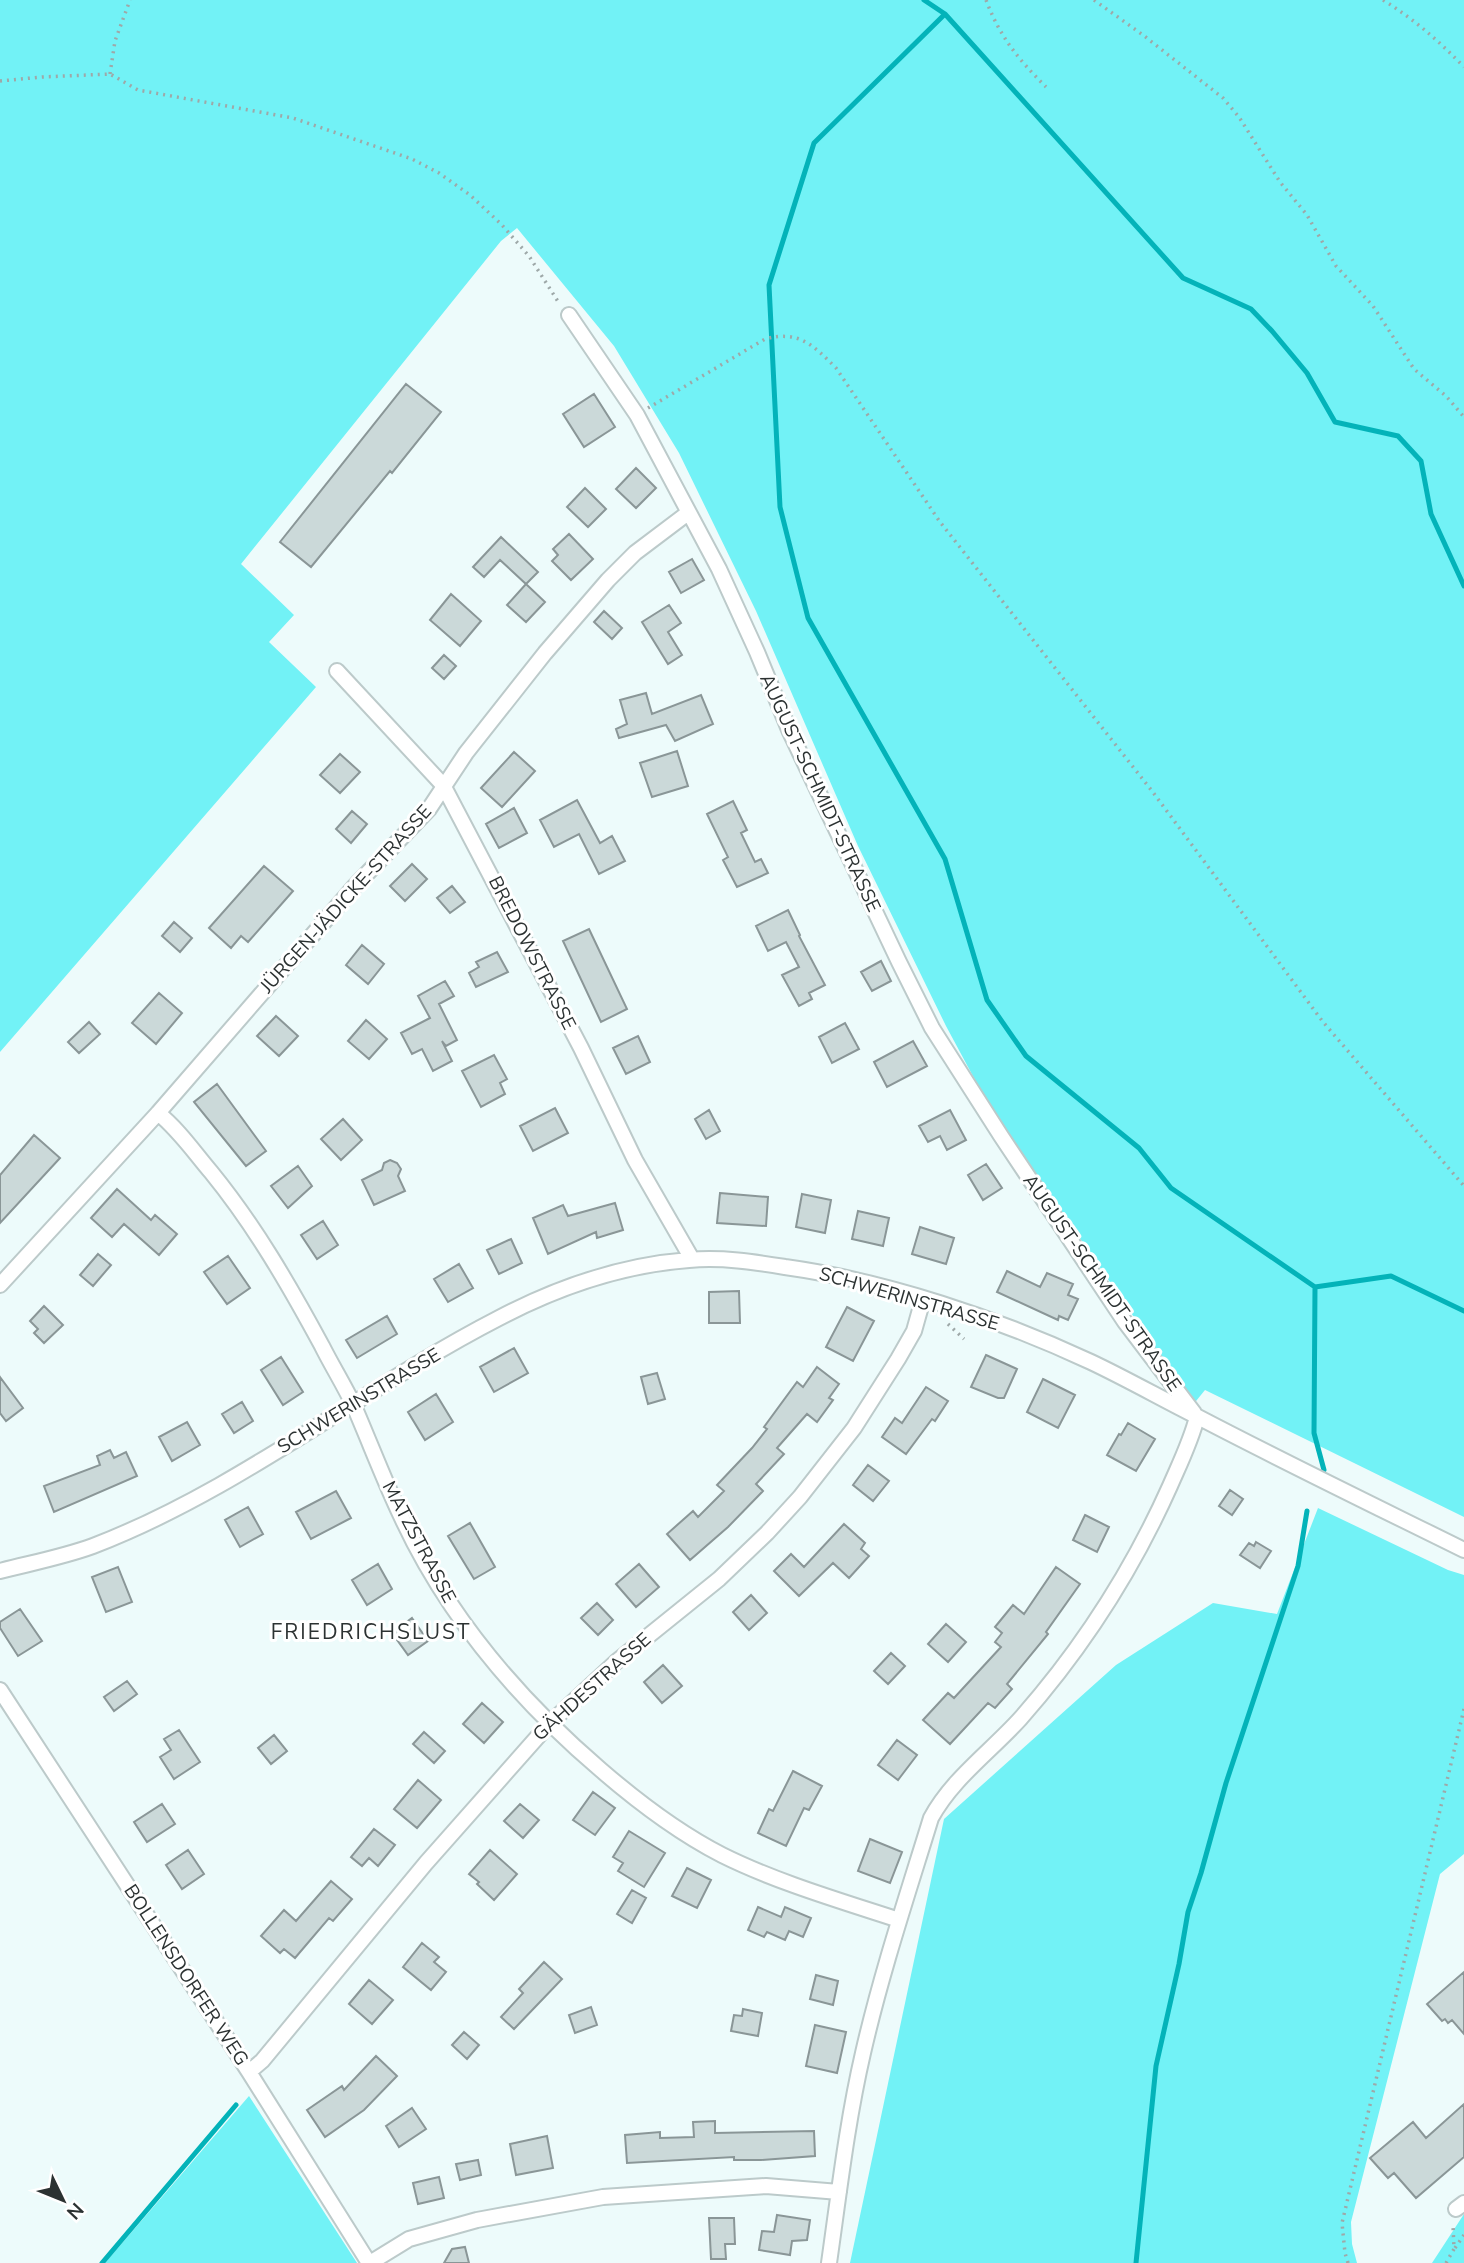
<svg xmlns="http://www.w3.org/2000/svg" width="1464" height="2263" viewBox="0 0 1464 2263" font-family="'Nunito Sans',sans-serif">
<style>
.green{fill:#72f2f6}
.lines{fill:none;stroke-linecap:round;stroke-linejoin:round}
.stream{stroke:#03b3b9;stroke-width:5}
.building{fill:#cbd9d9;stroke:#8a9697;stroke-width:2}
.street-casing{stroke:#bccaca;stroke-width:18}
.path{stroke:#9ea8a8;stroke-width:3.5;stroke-dasharray:2 5;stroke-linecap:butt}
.street{stroke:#fff;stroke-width:14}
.labels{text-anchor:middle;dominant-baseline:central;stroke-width:6;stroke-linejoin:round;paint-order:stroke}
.street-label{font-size:19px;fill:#2c3232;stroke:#fff}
.neighbourhood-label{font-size:21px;letter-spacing:2px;fill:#2c3232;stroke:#fff}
</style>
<rect width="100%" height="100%" fill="#edfbfb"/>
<!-- green -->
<path class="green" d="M0,0H1464V1517L1205,1390L1192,1406L1180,1384L989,1106L946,1026L858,846L756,611L679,453L614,346L517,228L501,241L241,564L294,615L269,642L316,687L0,1052Z
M1318,1508L1448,1570L1464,1575V1854L1440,1874L1351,2222L1352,2244L1357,2263H850L944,1819L1116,1665L1213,1603L1277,1614Z
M249,2096L357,2263H105Z
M1464,2214V2263H1432Z"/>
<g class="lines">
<!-- stream -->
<path class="stream" d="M924,0L945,14L1183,278L1251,309L1272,331L1307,373L1335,422L1398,436L1421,461L1431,514L1464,586
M945,14L814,143L769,285L780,507L808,618L945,859L987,1000L1026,1056L1139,1148L1171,1188L1315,1287L1391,1276L1464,1311
M1315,1287L1314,1433L1324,1470
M102,2263L236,2105
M1136,2263L1156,2066L1179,1964L1188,1912L1201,1873L1226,1783L1298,1566L1307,1511"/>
</g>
<!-- building -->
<path class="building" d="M406,384L441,412L392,473L390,471L311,567L280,542Z
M594,394L615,427L584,447L563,414Z
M636,468L656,488L636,508L616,489Z
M585,488L606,509L588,527L567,507Z
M569,534L593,559L571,580L552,561L558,555L553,549Z
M501,537L538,572L526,584L500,560L484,577L473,567Z
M692,559L704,580L681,593L669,572Z
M526,584L545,602L526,622L507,605Z
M451,594L481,621L460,646L430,620Z
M669,605L681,623L668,632L682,655L668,664L642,622Z
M604,611L622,628L612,639L594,622Z
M444,655L456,666L444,679L432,668Z
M646,693L652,714L701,695L713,724L675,741L666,725L619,738L616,729L627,724L620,700Z
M677,751L688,786L652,797L640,763Z
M514,752L535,771L502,807L481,788Z
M340,754L360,772L340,793L320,775Z
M577,800L600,843L612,836L625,861L599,874L579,834L554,847L540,820Z
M733,801L747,830L741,833L755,862L761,859L768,873L737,887L723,860L728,857L707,814Z
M514,808L527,833L499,848L486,824Z
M352,811L367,824L351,843L336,829Z
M412,864L427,879L405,901L390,886Z
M264,866L293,891L248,942L241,936L231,948L209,928Z
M452,886L465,902L450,913L437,898Z
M788,910L800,935L799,936L825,985L809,993L812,999L799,1006L782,975L799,967L786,942L768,951L756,926Z
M174,922L192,938L180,952L162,936Z
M589,929L627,1009L601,1022L563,941Z
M362,945L384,964L368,984L346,965Z
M497,952L508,972L476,987L469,973L479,967L476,962Z
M881,961L891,981L872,991L861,972Z
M445,981L454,996L439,1004L457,1040L446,1046L442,1041L452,1061L433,1071L422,1049L412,1054L401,1033L430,1018L418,996Z
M159,993L182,1013L156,1044L132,1023Z
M276,1016L298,1036L279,1056L257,1036Z
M366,1020L387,1039L369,1059L348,1041Z
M89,1022L100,1034L79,1053L68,1042Z
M845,1023L859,1049L832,1063L819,1037Z
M638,1036L650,1062L626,1074L613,1048Z
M913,1041L927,1066L887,1087L874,1062Z
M494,1055L507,1079L500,1083L505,1094L481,1107L462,1071Z
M217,1084L266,1151L246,1166L194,1102Z
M555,1108L568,1133L533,1151L520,1126Z
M709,1110L720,1131L706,1139L695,1119Z
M950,1110L966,1140L947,1150L940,1136L928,1142L919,1126Z
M343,1119L362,1140L341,1160L321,1139Z
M34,1135L60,1158L0,1223V1175Z
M390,1160L397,1163L401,1169L398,1176L405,1191L374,1205L362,1180L382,1170L384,1163Z
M986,1164L1002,1188L983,1200L968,1175Z
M298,1166L312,1186L288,1208L271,1186Z
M117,1189L151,1220L155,1215L177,1234L159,1255L124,1224L112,1237L91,1218Z
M720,1193L768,1197L766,1226L717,1223Z
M802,1194L831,1200L825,1233L796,1227Z
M615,1203L623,1230L597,1238L596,1232L548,1254L533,1218L563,1205L568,1216Z
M858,1211L889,1218L883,1246L852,1239Z
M323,1221L338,1245L317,1259L301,1235Z
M920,1227L954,1238L946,1264L912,1254Z
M511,1239L522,1263L499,1274L487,1250Z
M98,1254L111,1265L93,1286L80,1275Z
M228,1256L250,1288L227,1304L204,1272Z
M459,1264L473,1288L448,1302L434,1279Z
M1007,1271L1040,1287L1047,1273L1073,1284L1068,1295L1078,1299L1068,1320L1059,1316L1058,1320L997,1292Z
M739,1291L740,1323H709V1292Z
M44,1306L63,1325L44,1343L34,1333L38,1329L30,1321Z
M847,1307L874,1321L853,1361L826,1347Z
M387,1316L397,1334L357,1358L346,1340Z
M514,1348L528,1373L494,1392L480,1367Z
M986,1355L1017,1369L1004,1398H998L971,1387Z
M281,1357L303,1392L283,1405L261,1370Z
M817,1367L839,1384L829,1398L833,1400L817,1422L807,1414L777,1448L784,1454L756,1484L763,1491L728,1527L690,1560L667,1534L693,1511L698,1517L724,1491L717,1485L752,1448L767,1429L764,1427L797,1382L803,1387Z
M657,1373L665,1399L648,1404L641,1377Z
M0,1377L23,1408L6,1421L0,1413Z
M1043,1379L1075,1395L1058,1428L1027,1412Z
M926,1387L948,1401L935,1421L932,1419L906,1454L882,1437L895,1418L902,1423Z
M436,1394L453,1422L425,1440L408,1412Z
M242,1402L253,1421L234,1433L222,1414Z
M187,1422L200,1445L172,1461L159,1437Z
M1128,1423L1155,1439L1136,1471L1107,1455L1119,1434L1121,1435Z
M110,1450L114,1458L126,1452L137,1476L54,1512L44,1486L100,1465L97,1456Z
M868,1465L889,1481L873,1501L853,1485Z
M1230,1490L1243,1499L1232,1515L1219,1506Z
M336,1491L351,1518L311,1539L296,1512Z
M248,1507L263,1534L240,1547L225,1520Z
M1085,1515L1109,1527L1097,1552L1073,1540Z
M470,1523L495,1567L474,1579L448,1536Z
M844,1524L865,1543L861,1549L869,1556L849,1578L833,1563L799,1596L774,1571L791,1554L804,1567Z
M1256,1542L1271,1551L1260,1568L1240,1555L1249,1543L1254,1546Z
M378,1564L392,1589L367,1605L352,1580Z
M639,1564L659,1587L636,1607L616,1584Z
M118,1567L132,1602L106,1612L92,1577Z
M1056,1567L1080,1584L1046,1632L1048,1634L1007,1684L1012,1689L995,1708L988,1703L950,1744L923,1720L948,1693L954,1698L1001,1647L995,1642L1002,1633L995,1627L1013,1605L1024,1614Z
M751,1595L767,1613L749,1630L733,1612Z
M597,1603L613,1620L598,1635L581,1618Z
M20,1609L42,1641L18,1656L0,1628V1622Z
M412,1618L428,1641L408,1655L392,1633Z
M946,1624L966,1642L948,1662L928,1644Z
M891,1653L905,1666L888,1684L874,1671Z
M663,1665L682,1686L662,1703L644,1682Z
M127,1681L137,1694L114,1711L104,1697Z
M482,1703L503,1722L484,1743L463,1724Z
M179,1730L200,1762L174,1779L160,1757L171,1750L164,1739Z
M424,1732L445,1751L434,1763L413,1744Z
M274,1735L287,1751L271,1764L258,1748Z
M897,1740L917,1755L898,1780L878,1765Z
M793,1771L822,1786L809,1810L804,1808L786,1846L758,1833L769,1809L773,1811Z
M418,1780L441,1800L417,1828L394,1809Z
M593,1792L615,1808L595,1835L573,1820Z
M162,1804L175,1824L147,1842L134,1822Z
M520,1804L539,1820L523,1838L504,1821Z
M374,1829L395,1845L378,1866L369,1858L362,1866L351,1857Z
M629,1831L665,1853L644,1887L618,1871L623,1863L613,1857Z
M870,1839L902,1852L890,1883L858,1871Z
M188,1850L204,1874L182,1889L166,1865Z
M490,1850L517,1874L494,1900L477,1884L479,1882L469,1874Z
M687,1868L711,1880L697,1908L672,1896Z
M331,1881L352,1899L333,1921L329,1918L295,1958L284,1949L280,1953L261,1936L284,1910L296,1921Z
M632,1890L646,1898L632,1923L617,1914Z
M758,1907L781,1917L785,1907L811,1918L803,1937L789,1931L785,1940L767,1932L764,1937L748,1930Z
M422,1943L439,1957L434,1962L446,1972L431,1990L403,1967Z
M544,1962L562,1979L514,2029L501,2017L523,1993L519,1989Z
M1464,1972V2034L1452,2020L1448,2023L1445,2019L1442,2021L1427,2004Z
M816,1975L838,1981L833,2005L810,1999Z
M369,1980L393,2000L372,2024L349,2004Z
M591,2007L597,2025L575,2033L569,2015Z
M743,2009L762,2013L758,2036L731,2031L734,2015L742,2016Z
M815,2025L846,2032L837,2073L806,2066Z
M464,2032L479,2045L467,2059L452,2045Z
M376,2056L397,2076L364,2110L325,2137L307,2110L342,2086L344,2090Z
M1464,2104V2157L1416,2198L1394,2173L1388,2178L1370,2158L1413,2122L1426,2138Z
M412,2108L426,2129L399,2147L386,2126Z
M715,2121V2133L814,2131L815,2156L761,2160H734V2157L627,2163L625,2135L660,2132V2138L694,2137L693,2122Z
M547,2136L553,2168L516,2175L510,2144Z
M478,2160L481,2175L460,2180L456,2164Z
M439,2177L444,2198L418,2204L413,2183Z
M777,2215L810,2220L807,2240L792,2241L790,2255L759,2250L762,2231L774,2232Z
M709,2218H734L735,2244H725L726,2259H711Z
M465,2247L469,2263H444L452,2249Z"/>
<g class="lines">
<defs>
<path id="street" d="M569,315L637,415L719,569L757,652L790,732L899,962L932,1028L1001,1136L1125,1322L1194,1413
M337,671L443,785L581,1048L635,1160L692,1259
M158,1113C179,1130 194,1152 211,1172C255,1226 289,1285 322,1346C332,1366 344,1385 354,1406C370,1443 384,1480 401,1516C447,1616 518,1699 601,1770C638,1802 679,1833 722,1855C776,1882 841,1901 899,1920
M0,1285L158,1113L355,886L429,809L466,753L545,653L608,580L635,553L688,513
M0,1571C31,1563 63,1557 93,1546C239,1490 361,1389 499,1318C558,1287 622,1265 689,1260C722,1257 754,1262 785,1267C886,1281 999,1319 1091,1362C1127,1379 1162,1399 1198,1417C1286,1463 1375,1506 1464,1550
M0,1690L249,2072L369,2263
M249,2072L262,2061L426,1863L549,1724L616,1662L719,1579L767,1533L800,1497L854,1428L898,1359L914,1331L923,1299
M1456,2209L1464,2203
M370,2263L409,2239L477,2220L603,2197L766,2186L839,2192
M829,2263C839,2193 847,2122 863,2053C881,1974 907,1896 931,1818C952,1779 990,1752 1020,1719C1081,1650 1132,1571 1170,1486C1180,1463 1191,1441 1197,1417"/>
</defs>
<!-- street casing -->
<use href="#street" class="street-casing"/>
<!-- path -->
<path class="path" d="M986,0C1000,37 1018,59 1046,87
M1094,0L1143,35L1223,98L1239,117L1280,182L1307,215L1336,266L1373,306L1414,369L1446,396L1464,417
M1383,0C1414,19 1439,41 1464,67
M110,74L115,41L130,0
M0,81L42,77L110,74L138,90L293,118L412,159L439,173L470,195L501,224L529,256L559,303
M648,408L765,339C799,330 813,345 836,368L940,522L1152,791L1323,1022L1464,1186
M948,1324L964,1339
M1455,2248L1464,2235
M1348,2263L1345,2253L1342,2223L1464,1709
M1446,2263L1454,2249L1453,2225"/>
<!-- street -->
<use href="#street" class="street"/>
</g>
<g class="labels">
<!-- street labels -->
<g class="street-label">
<text transform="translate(820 793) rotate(65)">AUGUST-SCHMIDT-STRASSE</text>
<text transform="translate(346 899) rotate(-48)">JÜRGEN-JÄDICKE-STRASSE</text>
<text transform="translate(532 953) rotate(63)">BREDOWSTRASSE</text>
<text transform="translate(1102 1283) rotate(55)">AUGUST-SCHMIDT-STRASSE</text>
<text transform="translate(909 1299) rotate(16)">SCHWERINSTRASSE</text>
<text transform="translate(359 1401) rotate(-31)">SCHWERINSTRASSE</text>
<text transform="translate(419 1542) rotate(62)">MATZSTRASSE</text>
<text transform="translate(592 1687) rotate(-42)">GÄHDESTRASSE</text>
<text transform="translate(186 1975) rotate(57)">BOLLENSDORFER WEG</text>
</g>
<!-- neighbourhood labels -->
<g class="neighbourhood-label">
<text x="371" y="1632">FRIEDRICHSLUST</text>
</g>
</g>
<!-- north arrow -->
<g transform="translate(63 2200) rotate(133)" stroke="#ffffff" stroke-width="5" paint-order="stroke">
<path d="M0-5L12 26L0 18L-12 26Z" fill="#2c3232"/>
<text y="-10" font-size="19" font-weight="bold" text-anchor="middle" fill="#2c3232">N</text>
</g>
</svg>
